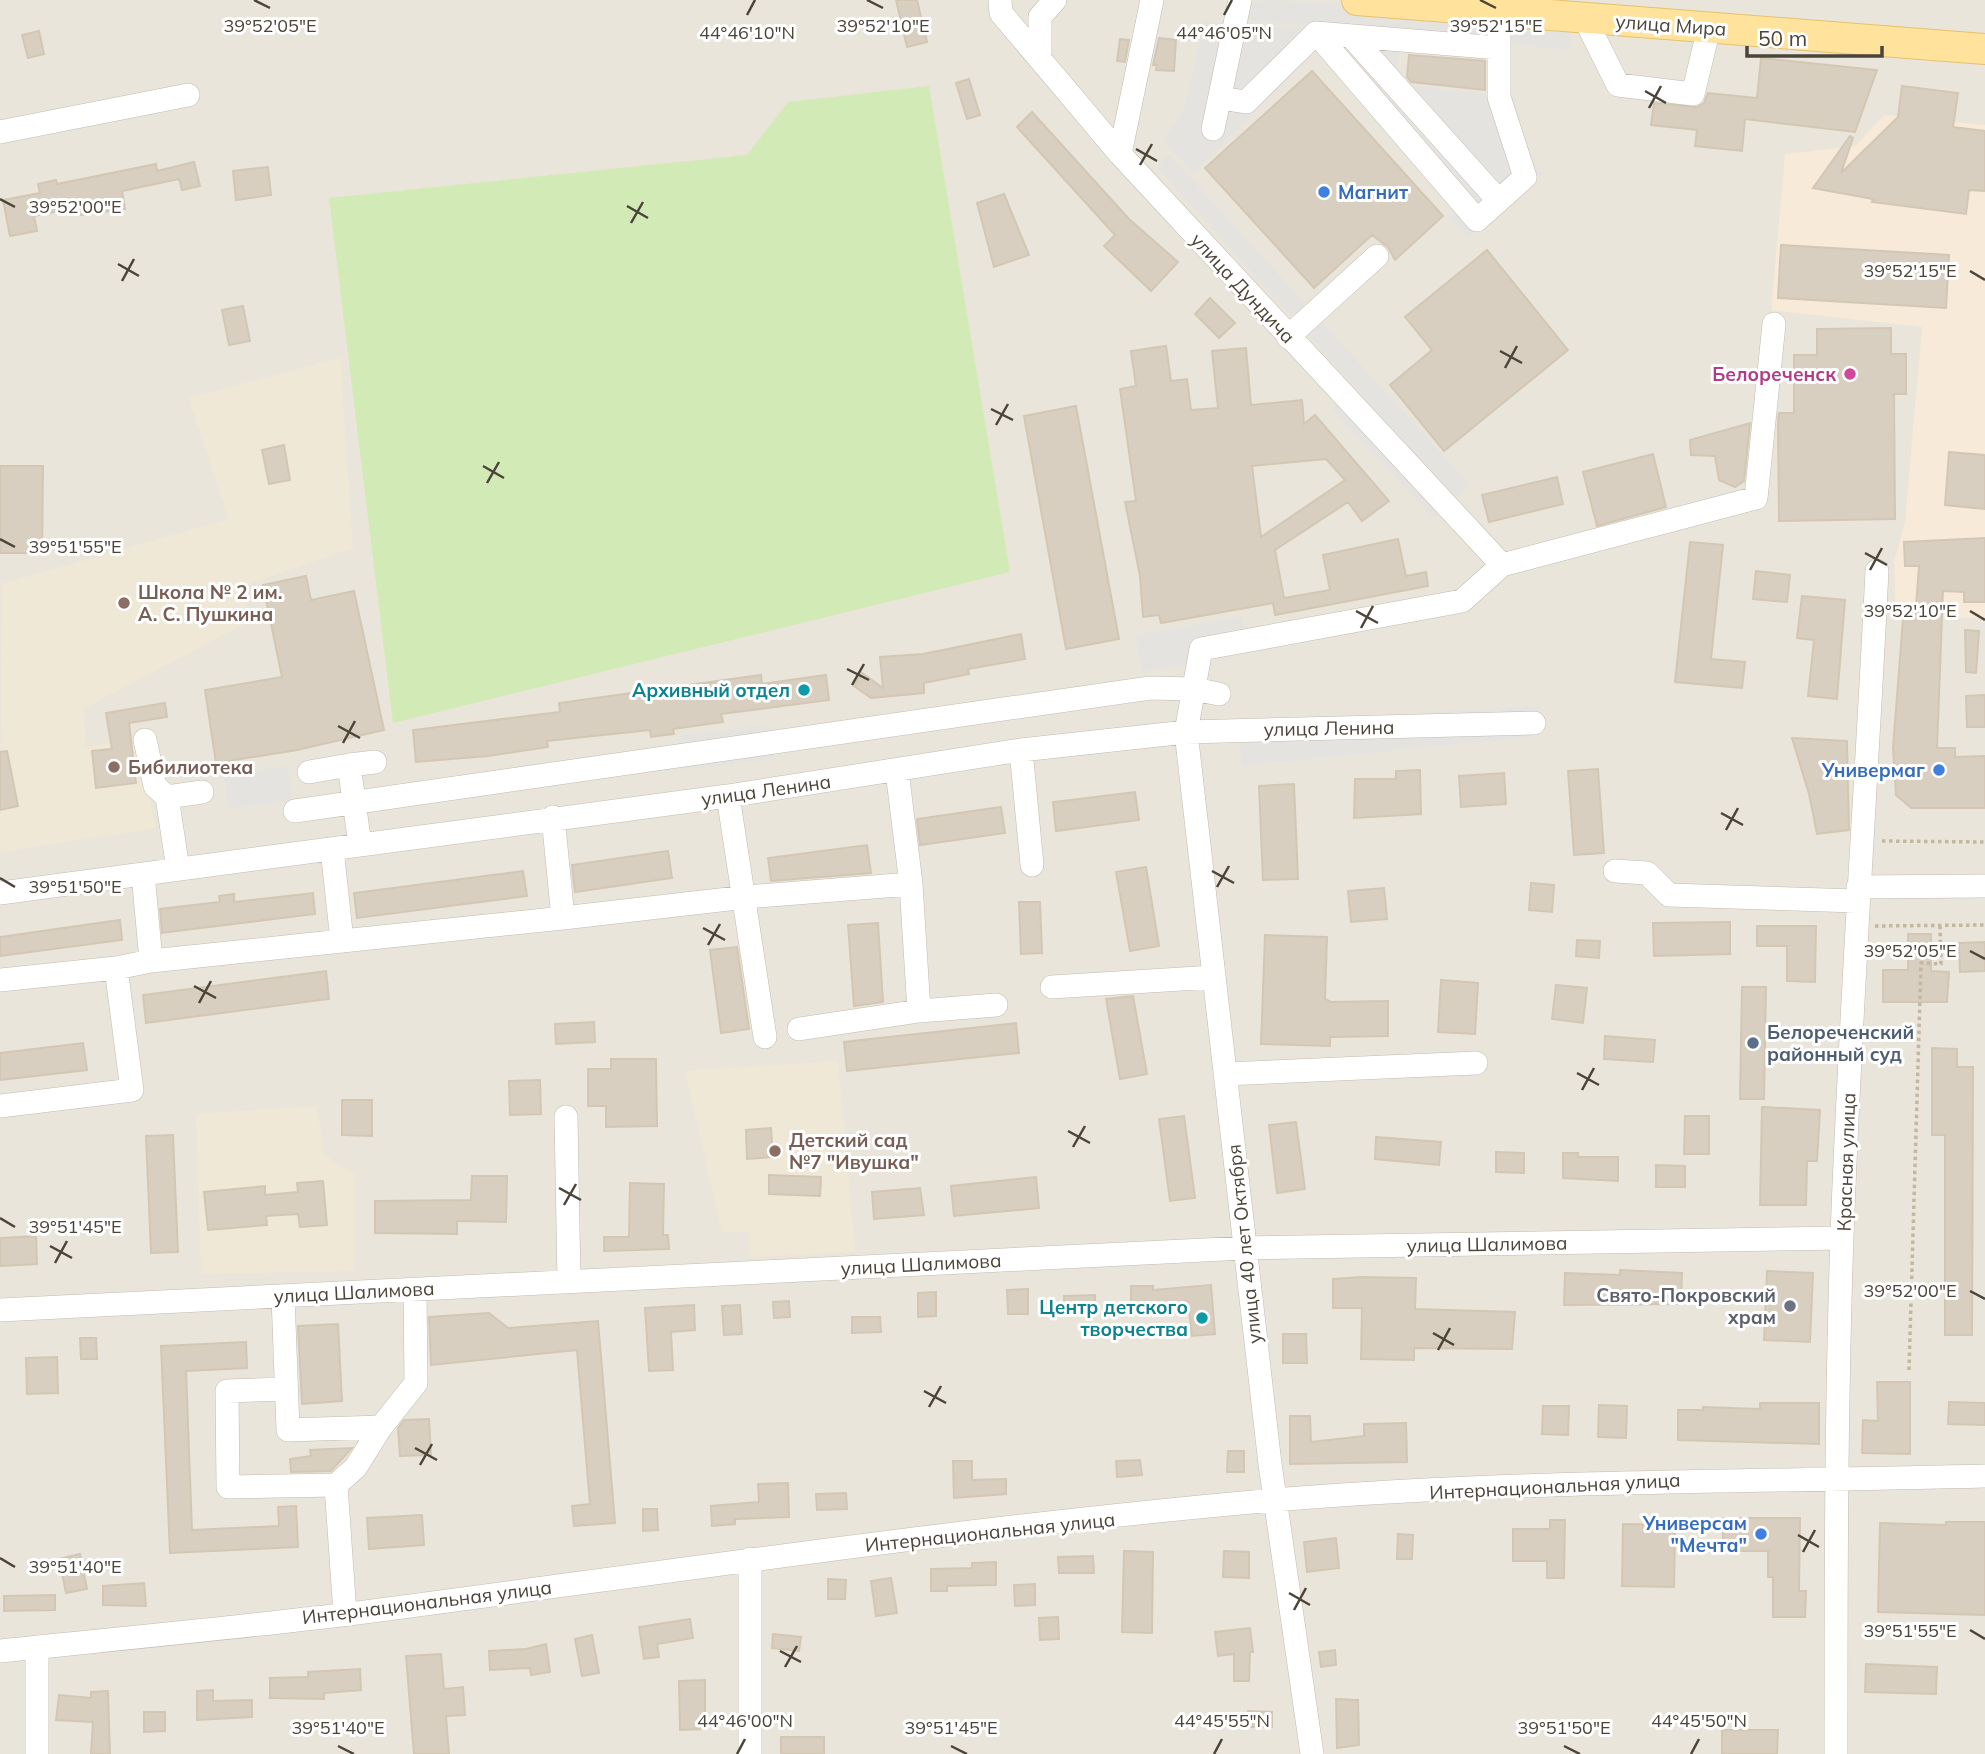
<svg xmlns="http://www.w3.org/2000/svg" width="1985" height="1754" viewBox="0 0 1985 1754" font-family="Mulish,sans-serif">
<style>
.residential{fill:#eae5da}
.commercial{fill:#f7ead8}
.education{fill:#efe8d6}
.green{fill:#d2eab5}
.parking{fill:#e5e3e0}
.building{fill:#d8cfc1;stroke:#d3c7b4;stroke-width:2;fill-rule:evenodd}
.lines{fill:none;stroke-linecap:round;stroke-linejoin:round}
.minor-casing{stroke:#c2bbae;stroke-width:24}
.major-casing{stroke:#e6c16a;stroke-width:32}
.path{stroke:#c4b79f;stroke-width:3.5;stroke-dasharray:3.5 3.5;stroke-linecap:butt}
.minor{stroke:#fff;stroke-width:23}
.major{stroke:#ffe39c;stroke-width:30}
.ticks{fill:none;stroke:#4b4439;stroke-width:2.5}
.shop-dot{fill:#3f7fe0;stroke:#fff;stroke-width:2.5}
.hotel-dot{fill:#d1479c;stroke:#fff;stroke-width:2.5}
.education-dot{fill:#8d6e63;stroke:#fff;stroke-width:2.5}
.culture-dot{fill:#0f9aa8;stroke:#fff;stroke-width:2.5}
.service-dot{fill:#5c6f8a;stroke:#fff;stroke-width:2.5}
.worship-dot{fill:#6b7280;stroke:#fff;stroke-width:2.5}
.labels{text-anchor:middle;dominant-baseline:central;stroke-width:6;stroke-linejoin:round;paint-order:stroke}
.street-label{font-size:19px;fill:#4b4439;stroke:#fff}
.shop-label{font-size:19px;font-weight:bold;fill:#366cbe;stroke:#fff;text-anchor:end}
.hotel-label{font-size:19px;font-weight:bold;fill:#b23c85;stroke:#fff;text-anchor:end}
.education-label{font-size:19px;font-weight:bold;fill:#785e54;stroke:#fff;text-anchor:start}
.culture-label{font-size:19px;font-weight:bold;fill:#0d838f;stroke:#fff;text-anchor:end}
.service-label{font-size:19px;font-weight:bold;fill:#4e5e75;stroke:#fff;text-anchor:start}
.worship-label{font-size:19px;font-weight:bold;fill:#5b616d;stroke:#fff;text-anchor:end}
.ticks-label{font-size:18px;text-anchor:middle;fill:#4b4439;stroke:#fff;stroke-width:6;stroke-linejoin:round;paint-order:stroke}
</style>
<rect width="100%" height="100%" fill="#f6f3ec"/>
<!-- residential -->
<path class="residential" d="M0,0H1985V1754H0Z"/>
<!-- commercial -->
<path class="commercial" d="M1884,115L1985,125V619L1896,614L1894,562L1905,522L1922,327L1771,310L1785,154L1855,146Z"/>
<!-- education -->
<path class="education" d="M340,358L353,548L245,585L248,622L83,709L86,747L136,740L156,828L0,852L2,584L229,519L189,398Z
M838,1061L855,1252L750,1257V1232H722L685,1071Z
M317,1106L324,1155L355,1175L354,1271L201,1274L196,1114Z"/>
<!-- green -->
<path class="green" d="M929,86L1010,572L393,723L329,198L747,155L788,102Z"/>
<!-- parking -->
<path class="parking" d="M1263,0L1499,10L1571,18L1569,50L1247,20L1252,4Z
M1205,21L1400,37L1396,84L1514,97L1532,166L1543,174L1468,238L1449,217L1457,210L1320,47L1194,173L1163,142L1184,110Z
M1169,154L1470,485L1434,518L1332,410L1356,388L1157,167Z
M1242,616L1249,653L1142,672L1135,635Z
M1542,705L1530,737L1242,766L1238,725Z
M769,724L774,759L683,770L679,736Z
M287,766L292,801L229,809L224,775Z"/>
<!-- building -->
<path class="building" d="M896,0H917L927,42L907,47Z
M39,31L44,54L28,58L22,35Z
M1159,38L1176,40L1174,71L1156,70L1157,65H1153Z
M1120,39L1129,40L1125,62L1117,61Z
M1409,55L1485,61V90L1411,82L1407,77Z
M1761,58L1877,70L1855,132L1745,119L1742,151L1695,146L1697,130L1651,125L1654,103L1697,107L1704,103L1708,93L1757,98Z
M1312,71L1443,216L1395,260L1388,247L1372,235L1314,288L1205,168Z
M969,79L980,115L967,119L956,83Z
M1902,86L1958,93L1953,127L1985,131V191L1969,190L1966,214L1872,202L1873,199L1813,188L1850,136L1853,138L1841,173L1898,117Z
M1032,112L1129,219L1178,262L1151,291L1104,246L1115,235L1017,127Z
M194,162L200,186L182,190L179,179L122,191L125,209L81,215L79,207L34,216L37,231L10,236L3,200L40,193L38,184L56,180L57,184L156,164L157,171Z
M268,167L271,195L236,200L233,171Z
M1004,194L1029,255L994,267L977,203Z
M1781,245L1949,255L1946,308L1778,298Z
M1487,250L1568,350L1444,451L1390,385L1432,350L1405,317Z
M1210,298L1235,323L1219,338L1195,314Z
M243,306L250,341L229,345L222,310Z
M1891,328V354H1906V394H1894L1895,519L1779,521L1778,422L1779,413H1794V355H1817V329Z
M1166,346L1171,381L1187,379L1191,410L1218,408L1212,351L1246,348L1251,405L1302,400L1304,424L1315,415L1389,501L1362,521L1348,502L1275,550L1284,598L1330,590L1323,555L1398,539L1406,576L1426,572L1428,586L1275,615L1273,603L1161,623L1159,615L1143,617L1140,576L1125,502L1136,501L1120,389L1136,386L1131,351ZM1326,459L1345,480L1261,537L1252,466Z
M1076,406L1119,639L1066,649L1024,416Z
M1750,423L1744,481L1735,487L1719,480L1715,456L1691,455L1690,440Z
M284,445L290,480L269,484L262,450Z
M1949,452L1985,455V509L1945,505Z
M1653,454L1666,507L1597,526L1583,472Z
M0,466H43L42,553H0Z
M1557,477L1563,504L1489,522L1482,495Z
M1985,538V602H1964V592L1943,591L1937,748H1955V757L1985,756V808H1911L1896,795L1893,748L1903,619H1915L1919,566H1905L1904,542Z
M1690,542L1723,545L1711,659L1745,662L1742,688L1675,682Z
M1756,571L1790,575L1787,602L1753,599Z
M306,576L311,600L354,591L384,730L297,750L216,763L205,690L282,677L263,585Z
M1802,596L1845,600L1837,699L1808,696L1814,640L1797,638Z
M1965,630L1979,631L1976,673L1966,672Z
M1021,634L1025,659L968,669L969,674L924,683V693L871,698L854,686L862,673L883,688L880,657L923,654Z
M761,675L762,684L826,675L829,700L721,714L723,722L673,729L674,734L651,737L650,730L547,741L548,747L488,756L416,762L413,730L560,712L559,703Z
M1985,695V727H1967L1966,696Z
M165,703L167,717L129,723L136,783L96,788L92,751L112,749L106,713Z
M1792,738L1847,741L1849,830L1817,834L1809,794Z
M7,751L18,806L0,810V752Z
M1598,769L1604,853L1574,855L1568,771Z
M1420,770L1421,814L1354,818L1355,779H1396V771Z
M1504,773L1506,804L1461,807L1459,776Z
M1294,784L1298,879L1263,880L1259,786Z
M1135,792L1139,820L1056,831L1053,802Z
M1001,807L1005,833L920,845L917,819Z
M867,845L871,873L771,881L768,858Z
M668,851L672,878L575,892L572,865Z
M1146,867L1159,946L1130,951L1116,872Z
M523,871L527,896L357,918L354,893Z
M1531,883L1554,885L1552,912L1529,910Z
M1384,888L1387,919L1351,922L1348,891Z
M313,893L315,914L162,933L160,909L220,902L219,896L234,894V902Z
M1019,902H1040L1042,953L1021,954Z
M120,920L122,940L0,956V937Z
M1730,922V954L1654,956L1653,923Z
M878,923L883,1002L854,1006L848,925Z
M1757,926H1816L1815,982L1787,981V946H1757Z
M1908,934H1931V971L1949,972L1947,1002H1883V970H1908Z
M1265,935L1327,937L1325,999L1331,1002L1388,1001V1036L1330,1037V1046L1261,1044Z
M1577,940L1600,941L1599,958L1576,956Z
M1985,942V971L1960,972L1959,943Z
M737,947L749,1029L721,1033L710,950Z
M326,971L329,999L146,1023L143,995Z
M1441,980L1478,983L1475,1034L1438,1032Z
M1556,985L1587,988L1583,1023L1552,1019Z
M1742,987H1766L1764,1099H1740Z
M1133,996L1147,1074L1120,1079L1106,999Z
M594,1022L595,1042L556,1044L555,1024Z
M1016,1023L1019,1053L847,1071L844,1042Z
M1605,1036L1655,1040L1653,1062L1604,1059Z
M83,1043L87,1070L0,1080V1053Z
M1932,1048L1957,1049V1067H1973L1972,1335H1945V1135H1932Z
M611,1059H656L657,1126L606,1127V1106H588V1069H611Z
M540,1080L541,1114L510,1115L509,1081Z
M342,1100H372V1136L342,1135Z
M1762,1107L1820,1110L1817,1161H1807L1806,1205H1760Z
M1184,1116L1195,1198L1170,1201L1159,1119Z
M1685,1116H1709V1154H1684Z
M1296,1122L1305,1189L1277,1193L1269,1125Z
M771,1128L773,1157L747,1159L746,1130Z
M173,1135L178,1252L151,1253L146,1136Z
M1376,1137L1441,1142L1439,1165L1375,1159Z
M1496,1152L1524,1153V1173L1496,1172Z
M1563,1153H1578V1157H1618V1181L1563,1178Z
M1656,1165L1685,1166V1187H1656Z
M769,1175L821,1177L820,1196L769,1194Z
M472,1176H507L506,1222L457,1221V1234L375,1233V1201L471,1200Z
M1036,1177L1039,1208L954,1216L951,1186Z
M323,1181L327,1225L300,1227L298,1214L266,1216L267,1225L208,1230L204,1192L265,1186V1195L298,1192L297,1183Z
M630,1183L664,1184L663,1235H668L669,1249L604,1251V1237H629Z
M920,1188L924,1215L874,1219L872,1192Z
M36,1236L37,1264L0,1266V1238Z
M1620,1270L1682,1273L1681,1304L1564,1305L1565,1273L1620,1275Z
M1767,1271L1813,1273L1810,1342L1764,1340Z
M1362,1277L1416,1278L1415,1309L1515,1312L1512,1349L1414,1348V1360L1361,1359L1362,1308H1333V1279Z
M1211,1285L1215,1334L1192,1336L1188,1301L1153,1305V1309L1131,1310V1286H1153V1290Z
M1028,1289V1314H1008L1007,1290Z
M936,1292V1316L918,1317V1293Z
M1095,1295V1314H1064V1296Z
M789,1301L790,1317L774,1318L773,1302Z
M694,1305L695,1330L671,1332L673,1370L649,1371L645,1308Z
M740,1305L742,1334L724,1335L722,1306Z
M489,1313L508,1328L598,1321L615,1523L574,1526L572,1506L590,1504L577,1350L431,1365L429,1317Z
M852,1317H880L881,1332L852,1333Z
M338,1324L342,1401L302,1404L298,1326Z
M1283,1334H1306L1307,1363H1283Z
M80,1338H96L97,1359H81Z
M246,1342L247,1368L186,1371L192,1530L279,1526L278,1507L296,1506L298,1547L170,1553L161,1346Z
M57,1357L58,1393L27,1394L26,1358Z
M1877,1382H1910V1454L1862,1453L1863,1420L1878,1421Z
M1949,1402L1985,1403V1425L1948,1424Z
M1760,1403H1819V1444L1678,1440V1410H1703V1407L1760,1409Z
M1599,1405L1627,1406L1626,1438L1598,1437Z
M1543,1406H1569L1568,1435L1542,1434Z
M1290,1416H1310L1311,1442L1364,1436V1424L1406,1423L1407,1462L1290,1464Z
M429,1419L431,1455L400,1456L398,1428L404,1420Z
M352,1448L331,1471L291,1472L290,1459L311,1456L310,1450Z
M1228,1451H1244V1472H1227Z
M1140,1460L1142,1475L1117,1477L1116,1461Z
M953,1461H972V1480L1006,1479V1494L954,1498Z
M788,1483L789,1517L735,1519V1524L712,1526L711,1506L759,1502L758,1484Z
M846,1493L847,1509L817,1510L816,1494Z
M643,1509H657L658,1530L643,1531Z
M422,1515L424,1545L369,1549L367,1518Z
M1723,1518H1800L1799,1591H1806L1805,1617H1773V1577H1768V1551H1723Z
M1550,1520H1565L1564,1578H1547V1561H1513V1529H1550Z
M1946,1522H1985V1615L1878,1612L1880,1523L1946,1525Z
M1623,1524L1675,1525L1674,1587L1622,1586Z
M1398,1534L1413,1535L1412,1559H1397Z
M1336,1538L1339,1568L1307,1572L1304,1542Z
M1124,1551L1153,1552L1152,1633L1122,1632Z
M1224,1551L1249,1552V1578L1223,1577Z
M80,1554L87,1589L66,1593L59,1559Z
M1093,1556L1094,1573H1059L1058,1557Z
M996,1562V1585L947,1586V1591H931V1569L972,1568V1563Z
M891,1578L897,1613L876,1616L871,1581Z
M828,1579L846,1580L845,1599H828Z
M144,1583L146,1606L103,1605V1586Z
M1035,1584V1605L1015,1606L1014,1585Z
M55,1595V1610L4,1611V1596Z
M1058,1617L1059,1639L1040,1640L1039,1618Z
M690,1619L693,1638L657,1644L659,1657L644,1659L639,1627Z
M1250,1628L1253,1652H1250L1249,1681H1234V1654L1218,1656L1215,1632Z
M773,1634L801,1637L799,1651L772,1648Z
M592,1635L599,1673L582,1676L575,1639Z
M546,1644L550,1672L531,1675L530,1668L490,1670L489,1651L526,1649Z
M1335,1650L1336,1665L1321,1667L1319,1652Z
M441,1654L444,1689L463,1687L465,1715L446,1716L449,1754H414L406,1656Z
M1866,1664L1937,1667L1936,1694L1865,1692Z
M360,1669L361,1690L324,1693V1699L270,1698V1678L308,1677V1672Z
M705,1680V1729L680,1730L679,1681Z
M213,1690V1701L252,1700V1717L197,1720V1691Z
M108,1691L110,1754H91L93,1722L56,1720L59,1695L91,1698V1692Z
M1336,1699L1358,1700L1359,1745L1337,1748Z
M1248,1711L1272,1712V1727H1248Z
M144,1712H165V1731L144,1732Z
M1722,1730H1778L1777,1754H1722Z
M781,1737H824V1754H781Z"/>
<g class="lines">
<defs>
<path id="minor" d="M1000,0L1001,13L1120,154L1502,565
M1585,19L1618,85L1693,94L1709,28
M1316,33L1477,220L1525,177L1499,97V10
M1351,36L1498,200
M1040,59V17L1055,0
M1220,98L1246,102L1316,33L1499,48
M1213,129L1240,0
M0,132L188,95
M1120,154L1152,0
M1288,337L1377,256
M145,740L155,786L167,797
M1021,750L1032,865
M309,772L349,765
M728,796L765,1037
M295,811L1150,688L1194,689L1219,694
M360,845L349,765L375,762
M332,849L342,941L563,918L553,817
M178,869L167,797L202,792
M1615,871L1647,873L1669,895L1857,901
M143,874L151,961L342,941
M1858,887L1985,886
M0,893L728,796L1021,750L1186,732L1534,723
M563,918L746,897L911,884L897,771
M0,980L116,968
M1052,987L1214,977
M919,1011L996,1005
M799,1029L919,1011L911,884
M1225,1074L1476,1063
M0,1106L132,1090L116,968L151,961
M566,1117L569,1281
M283,1296L288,1430L381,1427
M0,1310L1244,1248L1842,1238
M285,1389L227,1391L228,1487L336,1485
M750,1559V1754
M345,1614L336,1485L356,1467L381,1427L416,1383L415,1290
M0,1651C116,1639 233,1628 349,1614C657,1574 964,1527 1274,1500C1510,1480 1748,1482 1985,1476
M37,1754V1647
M1312,1754L1270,1464L1186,732L1201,649L1462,601L1502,565L1756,498L1774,324
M1836,1754C1836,1581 1836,1409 1842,1236C1850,1014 1866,793 1877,571"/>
<path id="major" d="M1357,0L1985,49"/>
</defs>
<!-- minor casing -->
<use href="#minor" class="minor-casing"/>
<!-- major casing -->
<use href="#major" class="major-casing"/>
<!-- path -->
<path class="path" d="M1882,841L1985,842
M1875,926L1985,925
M1909,1370L1921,963L1941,964L1940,927"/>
<!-- minor -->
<use href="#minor" class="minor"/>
<!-- major -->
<use href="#major" class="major"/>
</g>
<!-- ticks -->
<path class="ticks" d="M254,0L270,8M867,0L883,8M1480,0L1496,8M747,15L755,0M1224,15L1232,0M1645,91L1666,103M1649,108L1661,86M1136,149L1157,161M1140,165L1152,144M0,199L15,207M627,206L648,218M631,223L643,202M118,264L139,276M1970,271L1985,280M122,281L134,259M1500,351L1522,363M1505,368L1517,346M991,409L1013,420M996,425L1008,404M483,466L504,478M487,483L499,462M0,539L15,547M1865,553L1887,565M1870,570L1882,548M1356,611L1378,623M1970,611L1985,620M1361,628L1373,606M847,669L869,680M852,685L864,664M338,726L360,738M343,743L355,721M1721,813L1743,825M1726,830L1738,808M1212,871L1234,883M0,878L15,887M1217,887L1229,866M703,928L725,940M708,945L720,924M1970,951L1985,959M194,986L216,998M199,1003L211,981M1577,1073L1599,1085M1582,1090L1594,1068M1068,1131L1090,1143M1073,1147L1085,1126M559,1188L581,1200M564,1205L576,1184M0,1218L15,1227M50,1246L72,1258M55,1263L67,1241M1970,1291L1985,1299M1433,1333L1454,1345M1438,1350L1450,1328M924,1391L946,1403M929,1407L941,1386M415,1448L437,1460M420,1465L432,1444M1798,1535L1819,1547M1803,1552L1815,1530M0,1558L15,1567M1289,1593L1310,1605M1294,1610L1306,1588M1970,1630L1985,1639M780,1651L801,1662M785,1667L797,1646M338,1746L354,1754M951,1746L967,1754M1564,1746L1580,1754M737,1754L745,1739M1214,1754L1222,1739M1691,1754L1699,1739"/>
<!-- markers -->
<g class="shop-dot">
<circle cx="1324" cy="192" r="7"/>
<circle cx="1939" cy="770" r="7"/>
<circle cx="1761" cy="1534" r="7"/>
</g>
<circle class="hotel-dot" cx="1850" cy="374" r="7"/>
<g class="education-dot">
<circle cx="124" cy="603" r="7"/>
<circle cx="114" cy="767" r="7"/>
<circle cx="775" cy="1151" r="7"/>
</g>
<g class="culture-dot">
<circle cx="804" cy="690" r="7"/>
<circle cx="1202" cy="1318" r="7"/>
</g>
<circle class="service-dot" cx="1753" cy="1043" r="7"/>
<circle class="worship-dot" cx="1790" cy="1306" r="7"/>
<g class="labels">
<!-- street labels -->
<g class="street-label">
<text transform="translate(1671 25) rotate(4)">улица Мира</text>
<text transform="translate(1243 288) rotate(47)">улица Дундича</text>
<text transform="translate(1329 728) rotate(-1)">улица Ленина</text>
<text transform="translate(766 790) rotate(-8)">улица Ленина</text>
<text transform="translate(1846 1162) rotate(-88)">Красная улица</text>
<text transform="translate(1244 1244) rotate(-96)">улица 40 лет Октября</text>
<text transform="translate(1487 1244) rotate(-1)">улица Шалимова</text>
<text transform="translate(921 1264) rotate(-3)">улица Шалимова</text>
<text transform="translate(354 1292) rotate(-3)">улица Шалимова</text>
<text transform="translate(1555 1486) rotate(-3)">Интернациональная улица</text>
<text transform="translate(990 1532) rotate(-6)">Интернациональная улица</text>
<text transform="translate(427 1602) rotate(-7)">Интернациональная улица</text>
</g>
<!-- shop labels -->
<g class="shop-label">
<text x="1338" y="192" text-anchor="start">Магнит</text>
<text x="1925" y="770">Универмаг</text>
<text x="1747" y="1523">Универсам<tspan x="1747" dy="22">"Мечта"</tspan></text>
</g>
<!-- hotel labels -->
<g class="hotel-label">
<text x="1836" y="374">Белореченск</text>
</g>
<!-- education labels -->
<g class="education-label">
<text x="138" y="592">Школа № 2 им.<tspan x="138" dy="22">А. С. Пушкина</tspan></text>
<text x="128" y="767">Бибилиотека</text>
<text x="789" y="1140">Детский сад<tspan x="789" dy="22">№7 "Ивушка"</tspan></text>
</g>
<!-- culture labels -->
<g class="culture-label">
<text x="790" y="690">Архивный отдел</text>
<text x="1188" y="1307">Центр детского<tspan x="1188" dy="22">творчества</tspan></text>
</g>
<!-- service labels -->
<g class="service-label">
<text x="1767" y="1032">Белореченский<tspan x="1767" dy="22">районный суд</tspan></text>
</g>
<!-- worship labels -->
<g class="worship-label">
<text x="1776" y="1295">Свято-Покровский<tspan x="1776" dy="22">храм</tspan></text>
</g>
</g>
<g class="ticks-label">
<text x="883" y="32">39°52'10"E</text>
<text x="1496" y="32">39°52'15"E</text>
<text x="270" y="32">39°52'05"E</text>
<text x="747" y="39">44°46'10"N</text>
<text x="1224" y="39">44°46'05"N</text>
<text x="75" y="213">39°52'00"E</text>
<text x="1910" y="277">39°52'15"E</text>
<text x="75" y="553">39°51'55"E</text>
<text x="1910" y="617">39°52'10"E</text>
<text x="75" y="893">39°51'50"E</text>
<text x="1910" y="957">39°52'05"E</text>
<text x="75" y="1233">39°51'45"E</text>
<text x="1910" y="1297">39°52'00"E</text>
<text x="75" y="1573">39°51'40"E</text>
<text x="1910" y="1637">39°51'55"E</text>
<text x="745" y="1727">44°46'00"N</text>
<text x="1222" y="1727">44°45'55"N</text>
<text x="1699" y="1727">44°45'50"N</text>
<text x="338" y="1734">39°51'40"E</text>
<text x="951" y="1734">39°51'45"E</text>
<text x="1564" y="1734">39°51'50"E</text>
</g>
<!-- scale -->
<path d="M1747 46v10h135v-10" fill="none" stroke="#4b4439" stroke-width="3.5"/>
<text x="1758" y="46" font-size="21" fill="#4b4439" stroke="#ffffff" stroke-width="5" paint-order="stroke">50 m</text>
</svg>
